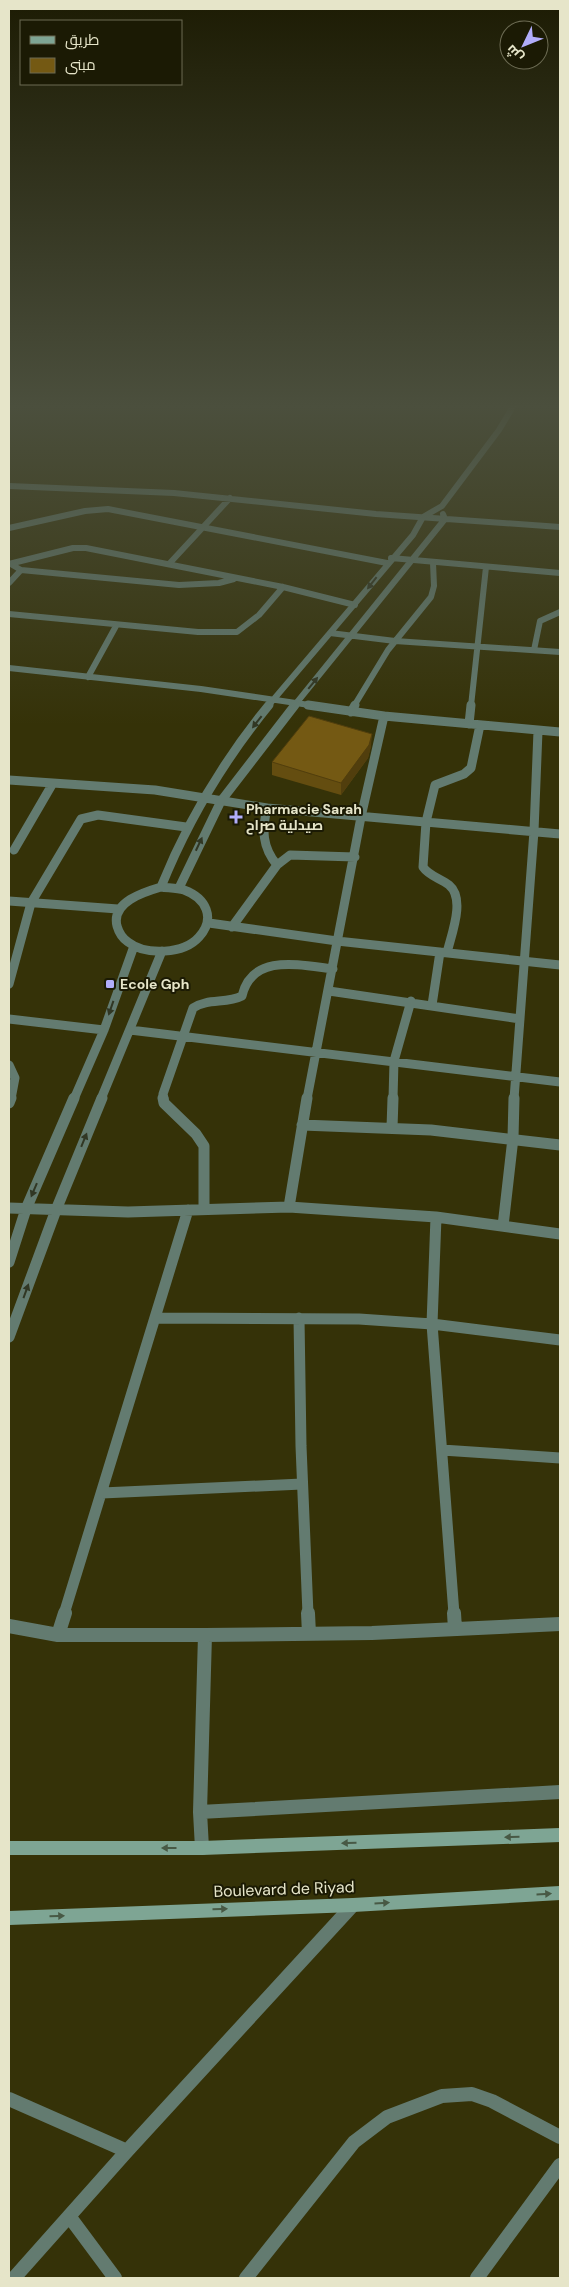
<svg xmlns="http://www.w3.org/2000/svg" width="569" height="2287" viewBox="0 0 569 2287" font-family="'DM Sans',Cairo,sans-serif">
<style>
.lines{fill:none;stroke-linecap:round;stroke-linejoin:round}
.street-far3{stroke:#637b70;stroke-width:6}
.street-far2{stroke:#637b70;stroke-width:9}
.street-far1{stroke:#637b70;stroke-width:11}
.street{stroke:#637b70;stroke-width:14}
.secondary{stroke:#7ea594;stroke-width:14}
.wall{fill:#644d10}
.shaded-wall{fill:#513e0d}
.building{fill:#745913;stroke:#513e0d}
.oneway{fill:#313724}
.oneway2{fill:#485945}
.poi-dot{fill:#b1adfa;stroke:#1b1a04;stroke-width:2}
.labels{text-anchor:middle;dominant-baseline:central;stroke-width:4;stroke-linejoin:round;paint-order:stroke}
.poi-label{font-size:14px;font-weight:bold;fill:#e6e5c9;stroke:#1b1a04;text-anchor:start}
.near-street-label{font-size:16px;fill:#e6e5c9;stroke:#1b1a04}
</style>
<rect width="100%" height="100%" fill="#353208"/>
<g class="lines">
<!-- street-far3 -->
<path class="street-far3" d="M9,486L174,493L376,514L560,527
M9,528L85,511L108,509L387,563
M391,558L560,573
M9,563L21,570L179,585L219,583L234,579
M9,564L73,548H86L283,587L355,605
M169,564L230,498
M9,583L21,570
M9,614L198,632H237L259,615L283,587
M330,633L395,641L560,652
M534,650L540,621L560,612
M9,668L201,689L316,706
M88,677L116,626
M268,706L413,535L423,517L442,506L499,430L514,405
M294,706L445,519L443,514
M354,706L388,650L431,597L434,586L433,563
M471,706L486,567"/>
<!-- street-far2 -->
<path class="street-far2" d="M308,705L384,716L560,732
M351,712L355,705
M469,724L471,705
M9,780L155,790L267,808L560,834
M267,808C262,830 262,847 277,865
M14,850L53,783
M161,887C188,820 224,760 269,705
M161,887C168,888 177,888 184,890C206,898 216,918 199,937C184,954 146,956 128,942C122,938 119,933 117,926C111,902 144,892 161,887Z
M179,888L221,801L295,705
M9,901L118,909
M209,923L337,941L560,965
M232,927L277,865L290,855L355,857
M447,953C451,935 466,899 449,885C440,878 429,876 423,867L426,822L435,785L464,774L471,768L480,725
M9,984L31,903L81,819L98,815L186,827
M329,991L520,1019
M432,1005L440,952
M9,1019L104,1030
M130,1030L560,1082
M9,1065L15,1078L11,1099
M74,1099L104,1030L134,946
M101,1099L162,951
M164,1099L163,1094L193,1008C208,998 226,1004 242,996C252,953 300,965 333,969
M307,1099L361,817L384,716
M393,1099L394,1061L411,1001
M514,1099L534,831L538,731"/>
<!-- street-far1 -->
<path class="street-far1" d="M163,1098L164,1103L196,1134L204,1146V1209
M9,1103L11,1098
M302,1125L431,1130L560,1145
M392,1128L393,1098
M289,1207L307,1098
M9,1208L128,1212L289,1207L436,1217L560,1234
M436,1217L432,1324L454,1614
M503,1226L513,1138L514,1098
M9,1262L26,1209L74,1098
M155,1318L359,1319L432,1324L560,1340
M299,1318L301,1446L308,1614
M9,1337L56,1210L102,1098
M442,1450L560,1458
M102,1493L302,1484
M64,1614L188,1210"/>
<!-- street -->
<path class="street" d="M308,1613L309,1634
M454,1613L455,1629
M9,1626L58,1635H205L200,1812L202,1848
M58,1635L65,1613
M205,1635L372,1633L560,1624
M200,1812L560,1792
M9,2099L127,2151
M69,2216L115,2278
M14,2278L127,2151L353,1905
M246,2278L354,2142L387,2117L442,2096L472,2094L492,2101L560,2137
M477,2278L560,2165"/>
<!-- secondary -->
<path class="secondary" d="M9,1848H202L560,1835
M9,1918L353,1905L560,1893"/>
</g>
<!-- wall -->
<path class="wall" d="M371,746L368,758L341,795L272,775V762Z"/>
<!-- shaded-wall -->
<path class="shaded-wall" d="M372,734L371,746L368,758L341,795V783Z"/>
<!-- building -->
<path class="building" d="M309,716L372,734L369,745L341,783L272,762Z"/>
<!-- one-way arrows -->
<defs><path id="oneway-solid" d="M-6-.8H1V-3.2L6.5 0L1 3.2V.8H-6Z" transform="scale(1.25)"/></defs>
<g class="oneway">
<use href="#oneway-solid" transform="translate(372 583) rotate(128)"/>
<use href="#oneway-solid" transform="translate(313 683) rotate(-51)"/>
<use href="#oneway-solid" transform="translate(257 722) rotate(128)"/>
<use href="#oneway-solid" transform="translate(199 844) rotate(-65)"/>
<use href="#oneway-solid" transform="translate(111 1008) rotate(109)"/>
<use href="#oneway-solid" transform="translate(84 1140) rotate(-68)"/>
<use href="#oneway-solid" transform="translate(34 1190) rotate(113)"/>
<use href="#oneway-solid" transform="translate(26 1291) rotate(-70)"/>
</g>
<g class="oneway2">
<use href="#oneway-solid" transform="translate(512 1837) rotate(178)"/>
<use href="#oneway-solid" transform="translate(349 1843) rotate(178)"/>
<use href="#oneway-solid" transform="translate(169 1848) rotate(-180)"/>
<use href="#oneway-solid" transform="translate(544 1894) rotate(-3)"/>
<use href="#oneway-solid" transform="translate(382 1903) rotate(-3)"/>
<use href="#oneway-solid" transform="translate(220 1909) rotate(-2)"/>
<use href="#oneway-solid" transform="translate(57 1916) rotate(-2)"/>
</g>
<!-- sky -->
<linearGradient id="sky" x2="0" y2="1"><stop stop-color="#1d1c04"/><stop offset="0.56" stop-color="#4b4f3d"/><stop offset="1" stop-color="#4b4f3d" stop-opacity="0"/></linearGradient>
<rect width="569" height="725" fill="url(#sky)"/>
<!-- markers -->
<g class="poi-dot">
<path d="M233.5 809.5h5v5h5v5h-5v5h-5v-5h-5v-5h5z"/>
<rect x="105" y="979" width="10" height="10" rx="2.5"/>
</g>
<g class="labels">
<!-- poi labels -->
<g class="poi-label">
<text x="246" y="809">Pharmacie Sarah<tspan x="246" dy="16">صيدلية صراح</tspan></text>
<text x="120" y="984">Ecole Gph</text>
</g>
<!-- near-street labels -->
<g class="near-street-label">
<text transform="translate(284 1889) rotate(-2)">Boulevard de Riyad</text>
</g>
</g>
<!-- border -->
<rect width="569" height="2287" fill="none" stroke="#e6e5c9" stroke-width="20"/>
<!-- legend -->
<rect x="20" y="20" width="162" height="65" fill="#1b1a04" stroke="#6c6b53"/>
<rect x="30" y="36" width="25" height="8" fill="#7ea594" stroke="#6c6b53"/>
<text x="65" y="45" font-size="15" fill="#e6e5c9">طريق</text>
<rect x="30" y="58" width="25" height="15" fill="#745913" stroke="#6c6b53"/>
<text x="65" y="70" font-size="15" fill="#e6e5c9">مبنى</text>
<!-- north arrow -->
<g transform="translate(524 45) rotate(227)"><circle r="24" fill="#1b1a04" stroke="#6c6b53"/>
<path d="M0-4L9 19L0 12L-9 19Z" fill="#b1adfa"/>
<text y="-8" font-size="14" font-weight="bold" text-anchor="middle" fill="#e6e5c9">ش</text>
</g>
</svg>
